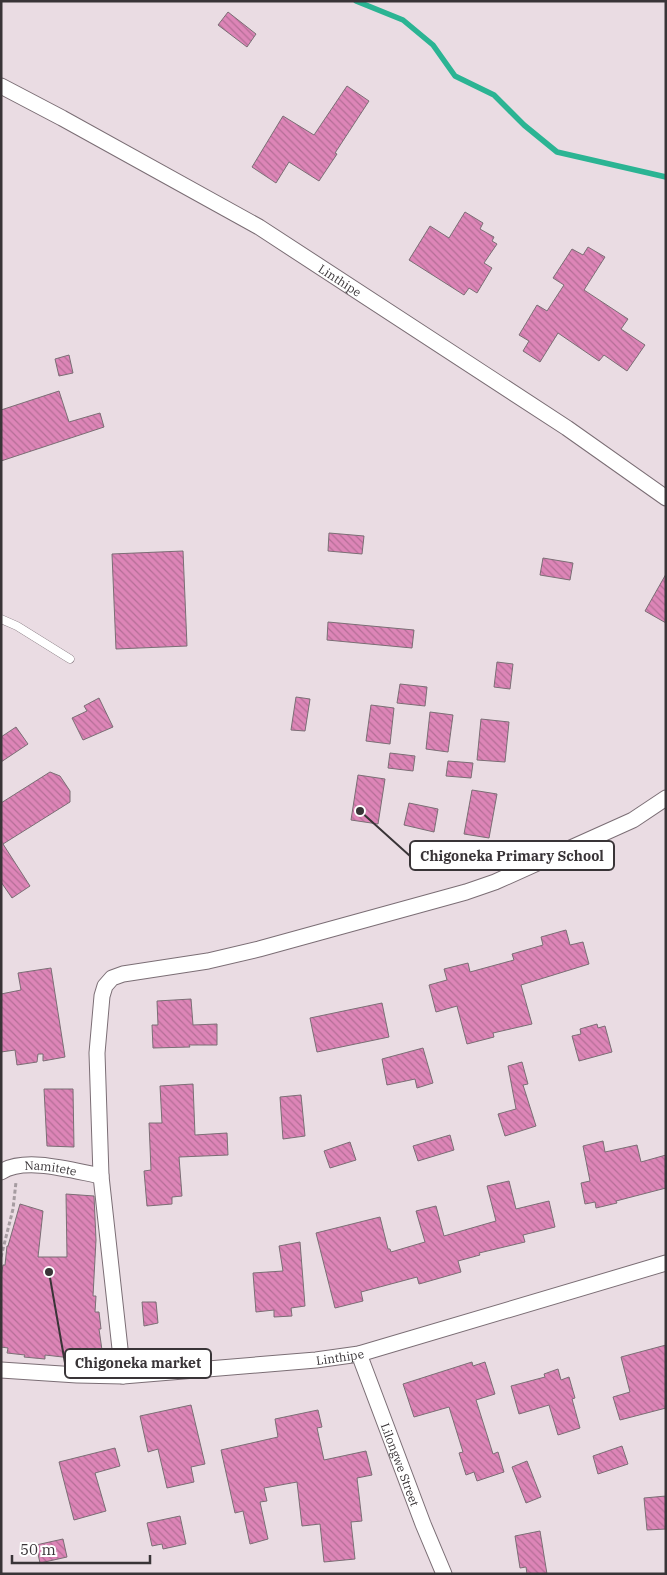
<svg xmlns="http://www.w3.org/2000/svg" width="667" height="1575" viewBox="0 0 667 1575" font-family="'IBM Plex Serif',serif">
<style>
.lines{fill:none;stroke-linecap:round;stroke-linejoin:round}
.stream{stroke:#2bb493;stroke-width:5.5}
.building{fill:url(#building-back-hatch);stroke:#7b6e75}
.lane-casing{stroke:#7b6e75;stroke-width:9}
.street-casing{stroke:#7b6e75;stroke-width:17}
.path{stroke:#a69ca1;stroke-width:3;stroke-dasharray:4 2.5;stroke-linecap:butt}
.lane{stroke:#fff;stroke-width:8}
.street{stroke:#fff;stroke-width:15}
.labels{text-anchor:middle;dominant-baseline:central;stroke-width:4;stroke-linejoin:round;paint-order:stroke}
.street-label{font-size:12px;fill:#393437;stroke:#fff}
.leader{fill:none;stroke:#393437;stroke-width:2}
.callout-dot{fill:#393437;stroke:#fff;stroke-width:2}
.callout{fill:#fff;stroke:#393437;stroke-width:2}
.callout-label{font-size:14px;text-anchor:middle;font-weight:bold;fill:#393437}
</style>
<defs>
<pattern id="building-back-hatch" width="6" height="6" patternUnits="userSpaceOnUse" patternTransform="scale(1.25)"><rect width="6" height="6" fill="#dd85b7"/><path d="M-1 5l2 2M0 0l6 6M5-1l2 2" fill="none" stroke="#b46e96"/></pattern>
</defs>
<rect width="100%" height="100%" fill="#eadce3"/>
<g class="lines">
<!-- stream -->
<path class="stream" d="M356,1L403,20L433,45L455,76L494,95L524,125L557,152L666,177"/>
</g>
<!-- building -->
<path class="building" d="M228,12L256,34L247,47L218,25Z
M347,86L369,101L335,153L337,154L319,181L289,162L276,183L252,167L283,116L314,135Z
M465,212L483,223L480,229L494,237L492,241L497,244L484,263L492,268L477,293L469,288L464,295L409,260L430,226L449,238Z
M588,247L605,257L584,290L628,319L621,329L645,345L627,371L604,355L599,361L558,333L540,362L523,351L529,341L519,335L537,305L547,311L564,285L553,278L572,249L583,255Z
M69,355L73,373L59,376L55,359Z
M59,391L69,422L100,413L104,427L1,461V410Z
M329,533L364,536L362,554L328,551Z
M183,551L187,646L116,649L112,554Z
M543,558L573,563L570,580L540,575Z
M666,574V623L645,611Z
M328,622L414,630L412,648L327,640Z
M497,662L513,664L510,689L494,687Z
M400,684L427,687L425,706L397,703Z
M296,697L310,699L305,731L291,730Z
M99,698L113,727L83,740L72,718L87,711L84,706Z
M371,705L394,708L390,744L366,741Z
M430,712L453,715L448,752L426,749Z
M481,719L509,722L505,762L477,760Z
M16,727L28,744L1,762V737Z
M390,753L415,756L413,771L388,768Z
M448,761L473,763L471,778L446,776Z
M50,772L60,776L70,791V802L3,844L30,886L12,898L1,882V803Z
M358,775L385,779L378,824L351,820Z
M472,790L497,794L489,838L464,834Z
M409,803L438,809L434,832L404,825Z
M566,930L570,945L583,942L589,964L521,985L532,1024L493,1033L494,1037L467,1044L457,1006L436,1012L429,985L447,980L444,969L468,963L470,972L514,960L512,954L543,945L541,937Z
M51,968L65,1057L43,1061V1054H38L37,1062L17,1065L15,1050L1,1052V994L21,990L18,973Z
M191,999L193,1025L217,1024V1045H189L190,1047L153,1048L152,1025H158L157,1001Z
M382,1003L389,1037L317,1052L310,1018Z
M597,1024L598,1028L605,1026L612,1052L579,1061L572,1036L581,1034L580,1029Z
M423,1048L433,1083L417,1088L415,1079L387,1085L382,1059Z
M522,1062L528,1084L523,1085L536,1126L505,1136L498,1114L516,1109L508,1066Z
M193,1084L195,1135L227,1133L228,1155L179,1157L182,1196L172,1197V1204L147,1206L144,1171L151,1170L149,1123H162L160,1086Z
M44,1089H73L74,1147L47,1146Z
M301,1095L305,1136L283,1139L280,1097Z
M450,1135L454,1150L418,1161L413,1146Z
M603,1141L605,1152L637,1145L641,1162L666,1155V1188L616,1201L617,1203L596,1208L595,1202L585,1204L581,1183L590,1181L583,1146Z
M350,1142L356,1160L330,1168L324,1151Z
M509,1181L516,1209L549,1201L555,1227L523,1235L525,1242L479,1253L480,1255L458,1261L461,1272L419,1284L417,1277L361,1292L363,1301L335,1308L316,1233L380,1217L388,1249H390L391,1252L425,1242L416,1211L436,1206L444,1236L496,1221L487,1186Z
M66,1194L94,1196L96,1240L93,1296H96L95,1312H99L101,1329H99L102,1350L97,1351L98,1361L45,1355V1359L24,1357L25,1355L7,1353L8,1348L1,1347V1277L3,1265H5L7,1246H8L20,1204L43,1211L38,1257H67Z
M300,1242L305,1306L291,1308L292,1316L274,1317V1310L256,1312L253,1273L283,1271L279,1246Z
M142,1302H156L158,1323L144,1326Z
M666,1345V1408L620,1420L613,1397L630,1392L621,1357Z
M472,1362L473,1366L485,1362L495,1394L476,1400L493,1454L498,1452L504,1472L477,1481L474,1472L466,1475L459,1453L463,1452L449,1407L414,1417L403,1384Z
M558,1369L561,1380L569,1377L575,1398L572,1399L580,1428L558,1435L549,1405L519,1414L511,1386L545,1377L544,1374Z
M191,1405L205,1464L191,1467L194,1482L167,1488L158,1449L148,1452L140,1416Z
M318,1410L322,1427L317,1428L324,1460L366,1451L372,1475L357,1478L362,1521L351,1522L355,1559L324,1562L320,1524L302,1526L297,1482L264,1488L267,1501L260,1502L268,1539L250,1544L243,1511L235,1513L221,1450L278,1437L275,1419Z
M622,1446L628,1464L598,1474L593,1456Z
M115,1448L120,1466L95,1473L106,1511L74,1520L59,1462Z
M527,1461L541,1497L526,1503L512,1467Z
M666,1496V1529L647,1530L644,1498Z
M180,1516L186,1544L163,1549L162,1544L152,1546L147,1523Z
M540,1531L547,1574H527L526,1567L520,1568L515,1536Z
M63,1539L67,1557L40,1563L36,1545Z"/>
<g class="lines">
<defs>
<path id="lane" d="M1,619L17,626L70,659"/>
<g id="street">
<path id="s1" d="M1,86L62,118L259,227L567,428L666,498"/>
<path id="s2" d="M1,1172C25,1156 74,1171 101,1176"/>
<path id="s3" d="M359,1354L423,1524L444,1574"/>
<path id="s4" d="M1,1370L77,1375L123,1376L316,1360L359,1354L666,1263"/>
<path d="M123,1376L101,1176L97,1053L102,996L105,986L112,978L123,974L208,961L259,949L466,892L495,882L633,820L666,798"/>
</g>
</defs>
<!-- lane casing -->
<use href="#lane" class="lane-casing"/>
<!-- street casing -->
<use href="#street" class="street-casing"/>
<!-- path -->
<path class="path" d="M1,1257L13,1209L16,1182"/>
<!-- lane -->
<use href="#lane" class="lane"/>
<!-- street -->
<use href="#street" class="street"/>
</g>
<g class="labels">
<!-- street labels -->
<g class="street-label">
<text stroke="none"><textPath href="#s1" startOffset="391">Linthipe</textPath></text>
<text stroke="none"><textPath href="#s2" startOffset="51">Namitete</textPath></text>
<text stroke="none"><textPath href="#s4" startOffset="340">Linthipe</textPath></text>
<text stroke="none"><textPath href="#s3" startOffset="118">Lilongwe Street</textPath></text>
</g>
</g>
<!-- callouts -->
<path class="leader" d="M360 811L410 856M49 1272L65 1363"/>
<g class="callout-dot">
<circle cx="360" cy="811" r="5"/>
<circle cx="49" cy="1272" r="5"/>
</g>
<g class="callout">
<rect x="410" y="841" width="204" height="29" rx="5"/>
<rect x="65" y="1349" width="146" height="29" rx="5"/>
</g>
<g class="callout-label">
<text x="512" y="861">Chigoneka Primary School</text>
<text x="138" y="1368">Chigoneka market</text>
</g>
<!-- border -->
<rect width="667" height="1575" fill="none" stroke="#393437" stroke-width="5"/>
<!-- scale -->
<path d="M12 1555v8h138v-8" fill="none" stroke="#393437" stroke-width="2.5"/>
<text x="20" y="1555" font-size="15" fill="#393437" stroke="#ffffff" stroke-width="4" paint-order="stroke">50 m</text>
</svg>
